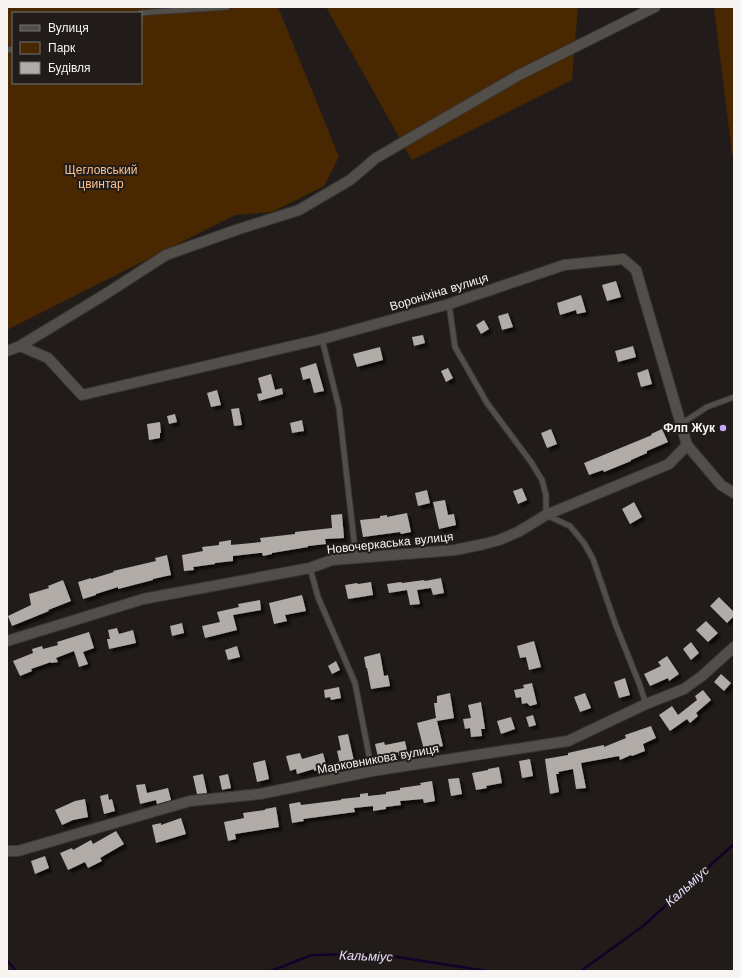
<svg xmlns="http://www.w3.org/2000/svg" width="741" height="978" viewBox="0 0 741 978" font-family="'Work Sans',sans-serif">
<style>
.green{fill:#492701;fill-rule:evenodd}
.lines{fill:none;stroke-linecap:round;stroke-linejoin:round}
.stream{stroke:#13002b;stroke-width:2.5}
.building{fill:#b1aca7;filter:url(#shadow)}
.lane-casing{stroke:#393634;stroke-width:7}
.street-casing{stroke:#393634;stroke-width:12}
.lane{stroke:#524e4a;stroke-width:5}
.street{stroke:#524e4a;stroke-width:10}
.poi-dot{fill:#c3a7f2;stroke:#211c19;stroke-width:1.5}
.labels{text-anchor:middle;dominant-baseline:central;stroke-width:4;stroke-linejoin:round;paint-order:stroke}
.park-label{font-size:12px;fill:#fdc18c;stroke:#211c19}
.street-label{font-size:12px;fill:#f7f4f2;stroke:#211c19}
.poi-label{font-size:12px;font-weight:bold;fill:#f7f4f2;stroke:#211c19;text-anchor:end}
.water-label{font-size:13px;font-style:italic;fill:#e6dafd;stroke:#211c19}
</style>
<defs>
<filter id="shadow"><feDropShadow dx="3.5" dy="3.5" stdDeviation="1" flood-color="#0009"/></filter>
</defs>
<rect width="100%" height="100%" fill="#211c19"/>
<!-- green -->
<path class="green" d="M7,7H278L339,157L324,186L272,212L235,215L7,330ZM13,13H141V83H13Z
M326,7H578L572,80L412,160Z
M714,7H734V154H732Z"/>
<g class="lines">
<!-- stream -->
<path class="stream" d="M7,960L16,971
M271,971L312,955L378,954L487,971
M581,971L643,926L734,844"/>
</g>
<!-- building -->
<path class="building" d="M616,281L621,297L607,301L602,285Z
M581,295L586,312L577,314L576,310L560,315L557,303Z
M508,313L513,327L502,330L498,316Z
M484,320L489,329L481,334L476,325Z
M423,335L425,343L414,346L412,337Z
M633,346L636,357L618,362L615,351Z
M380,347L383,360L357,367L353,354Z
M316,363L324,391L314,393L310,378L303,380L300,368Z
M448,368L453,378L446,382L441,371Z
M648,369L652,384L641,387L637,373Z
M271,374L275,390L282,388L283,394L259,401L257,394L262,393L258,378Z
M217,390L221,405L211,407L207,393Z
M239,408L242,425L234,426L231,409Z
M175,414L177,422L169,424L167,416Z
M302,420L304,431L292,433L290,423Z
M160,422L161,433H160V438L149,440L147,424Z
M551,429L557,444L547,448L541,433Z
M662,429L668,442L647,451V453L631,460V461L604,472L603,470L589,475L584,463L652,435L651,434Z
M522,488L527,500L518,504L513,491Z
M427,490L430,503L418,506L415,493Z
M445,500L448,515L454,514L456,525L439,529L433,502Z
M634,502L642,517L630,524L622,509Z
M407,513L411,532L401,534L400,532L363,537L360,520L380,518V516L387,515V517Z
M342,514L344,538L325,539L326,544L308,546V547L272,553V554L263,556L262,553H259L233,556V561L215,563V564L193,567L194,570L184,571L182,555L203,551L202,547L219,545V542L231,540V545L261,542L260,538L295,534V532L332,528L331,515Z
M167,555L171,575L153,579V580L118,589V587L96,594V595L83,599L78,582L91,578V579L114,572L113,571L156,561L155,558Z
M441,578L444,593L433,595L431,588L417,590L420,604L410,605L407,590L389,593L387,584L401,582L402,583L424,580L425,581Z
M63,580L71,601L48,610L49,611L12,626L8,616L31,605L29,594L49,588L48,586Z
M371,582L373,595L348,599L345,585L357,583L358,584Z
M302,595L306,611L285,615L287,621L274,624L269,603Z
M719,597L734,612V616L727,623L710,606Z
M260,600L261,610L233,615L237,630L205,638L202,626L220,622L217,612L239,607L238,604Z
M706,621L718,633L708,642L696,630Z
M182,623L184,633L172,636L170,626Z
M117,628L119,634L133,630L136,643L109,649L107,639H110L108,630Z
M89,632L94,648L83,652L88,664L79,667L74,651L56,658L58,662L51,663V662L31,669L32,671L20,676L13,661L33,653L32,649L42,646L43,649L58,645L57,642Z
M534,641L541,667L529,670L526,657L520,658L517,646Z
M691,642L699,653L691,660L683,649Z
M237,646L240,657L228,660L225,650Z
M380,653L384,676L388,675L390,686L371,689L367,668H366L364,657Z
M667,656L679,674L669,681L668,678L650,686L644,674L661,666L658,662Z
M336,661L340,670L332,674L328,666Z
M721,674L731,683L724,691L714,682Z
M625,678L630,695L619,698L614,682Z
M532,683L537,704L530,706L527,703L522,704L521,697L516,698L514,690L524,688L523,685Z
M339,687L341,698L331,700L330,697L325,698L324,690Z
M703,690L711,700L696,713L698,716L690,723L687,719L670,731L659,715L672,706L678,715L697,700L695,696Z
M450,693L454,718L437,721L443,746L424,750L417,723L436,718L434,703H437V696Z
M585,693L591,708L580,712L574,697Z
M481,702L485,729H481L482,736L471,737L470,728L465,729L463,719L471,718L468,705Z
M533,715L536,725L529,727L526,717Z
M511,717L515,729L501,734L497,721Z
M651,726L656,738L643,744L645,751L632,756L631,755L620,760L619,756L581,763L586,788L576,789L573,769L558,772L559,774H556L559,792L550,794L545,759L568,755V753L590,748L604,745V747L626,738L625,735Z
M348,734L354,761L340,764L337,751L341,750L338,736Z
M405,741L408,755L399,756L398,752L378,757L375,744L384,742L385,745Z
M300,753L302,759L323,753L327,768L314,771V769L297,774L296,769L290,771L286,756Z
M530,759L533,776L522,778L519,761Z
M265,760L269,779L257,782L253,763Z
M499,767L502,783L486,786L487,788L476,790L472,773L488,770V769Z
M203,774L207,793L197,794L193,776Z
M228,774L231,788L222,790L219,776Z
M459,778L462,794L451,796L448,779Z
M432,781L435,801L424,803L423,799L400,801L401,805L386,807V809L373,811V806L354,808L355,812L303,819L304,821L292,823L289,804L300,802L301,805L341,800V799L360,797V794L368,793V796L386,794V792L400,790V788L421,785L420,783Z
M145,784L147,793L168,788L171,800L157,804L156,800L140,804L136,785Z
M108,794L109,800L112,799L115,811L104,814L100,796Z
M85,799L88,817L73,820L62,825L55,810L75,801Z
M276,807L279,827L235,834L236,839L228,841L224,822L244,818L243,813L265,810V809Z
M181,818L186,834L156,843L152,825L161,823V825Z
M116,831L124,844L100,858L102,861L88,868L85,862L68,870L60,853L72,848L73,850L91,840L93,844Z
M45,856L49,868L35,874L31,861Z"/>
<g class="lines">
<defs>
<path id="lane" d="M141,13L152,12L227,7
M7,50L13,49
M449,304L455,347L487,403L531,462L542,480L546,495V515L570,526L584,543L593,559L615,623L639,683L646,704
M322,339L339,408L356,558
M681,424L707,407L734,397
M310,568L318,597L355,683L372,771"/>
<path id="street" d="M20,346L48,358L82,395L322,339L449,304L564,265L623,259L636,270L687,445L721,485L734,493
M7,351L20,346L104,295L166,255L236,230L299,210L350,180L376,158L519,75L655,7
M7,641L143,599L310,568L332,560L455,550L484,544L499,540L518,532L546,515L669,464L687,445
M7,851H18L190,801L260,794L372,771L568,741L646,704L684,689L702,676L734,647"/>
</defs>
<!-- lane casing -->
<use href="#lane" class="lane-casing"/>
<!-- street casing -->
<use href="#street" class="street-casing"/>
<!-- lane -->
<use href="#lane" class="lane"/>
<!-- street -->
<use href="#street" class="street"/>
</g>
<!-- markers -->
<circle class="poi-dot" cx="723" cy="428" r="4"/>
<g class="labels">
<!-- park labels -->
<g class="park-label">
<text x="101" y="170">Щегловський<tspan x="101" dy="14">цвинтар</tspan></text>
</g>
<!-- street labels -->
<g class="street-label">
<text transform="translate(439 292) rotate(-17)">Вороніхіна вулиця</text>
<text transform="translate(390 543) rotate(-6)">Новочеркаська вулиця</text>
<text transform="translate(378 759) rotate(-10)">Марковникова вулиця</text>
</g>
<!-- poi labels -->
<g class="poi-label">
<text x="715" y="428">Флп Жук</text>
</g>
<!-- water labels -->
<g class="water-label">
<text transform="translate(687 886) rotate(-42)">Кальміус</text>
<text transform="translate(366 956) rotate(2)">Кальміус</text>
</g>
</g>
<!-- border -->
<rect width="741" height="978" fill="none" stroke="#f7f4f2" stroke-width="16"/>
<!-- legend -->
<rect x="12" y="12" width="130" height="72" fill="#211c19" stroke="#777270"/>
<rect x="20" y="25" width="20" height="6" fill="#524e4a" stroke="#777270"/>
<text x="48" y="32" font-size="12" fill="#f7f4f2">Вулиця</text>
<rect x="20" y="42" width="20" height="12" fill="#492701" stroke="#777270"/>
<text x="48" y="52" font-size="12" fill="#f7f4f2">Парк</text>
<rect x="20" y="62" width="20" height="12" fill="#b1aca7" stroke="#777270"/>
<text x="48" y="72" font-size="12" fill="#f7f4f2">Будівля</text>
</svg>
